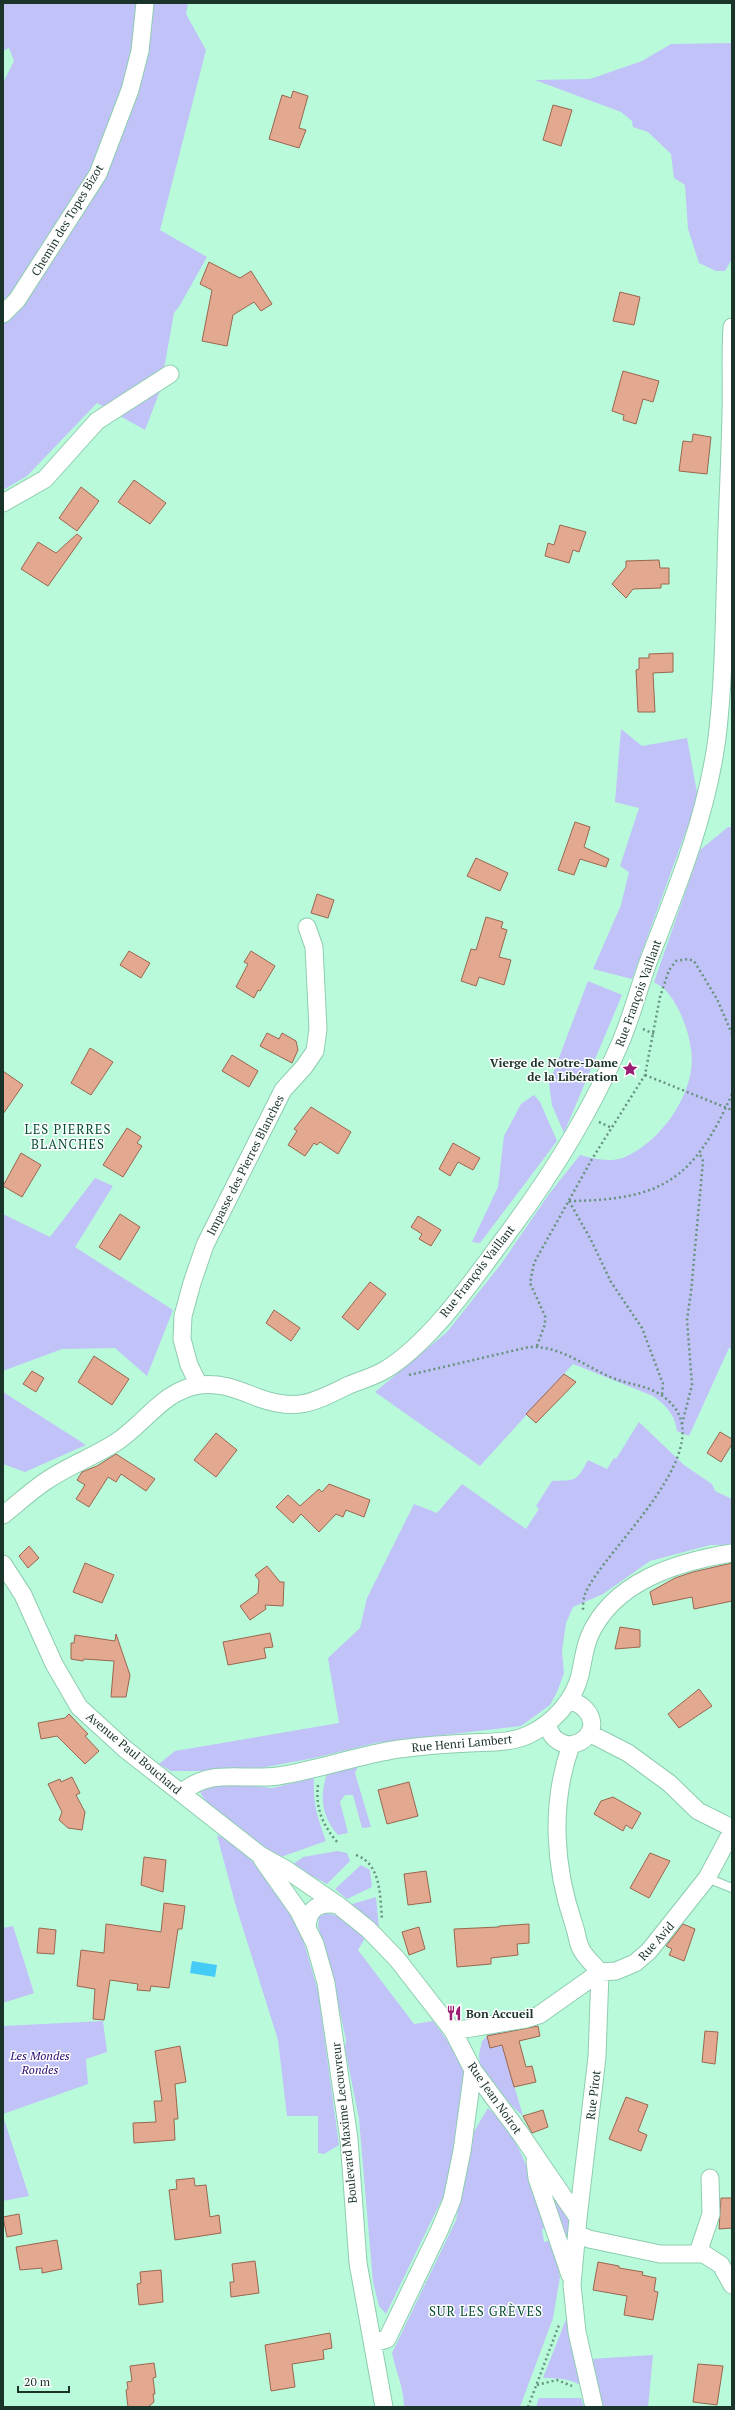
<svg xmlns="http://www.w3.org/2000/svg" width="735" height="2410" viewBox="0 0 735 2410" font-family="'PT Serif',serif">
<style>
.green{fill:#c1c2f8}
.water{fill:#45cbf7}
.building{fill:#e3a990;stroke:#9a664f}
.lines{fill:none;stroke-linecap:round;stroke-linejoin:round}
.service-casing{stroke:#8ecdaf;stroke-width:10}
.minor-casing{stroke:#8ecdaf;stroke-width:19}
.path{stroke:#67937e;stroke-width:2.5;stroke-dasharray:2 3;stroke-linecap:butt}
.service{stroke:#fff;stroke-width:8}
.minor{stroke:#fff;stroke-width:17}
.labels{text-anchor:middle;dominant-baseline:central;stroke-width:3;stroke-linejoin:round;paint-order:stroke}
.street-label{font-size:12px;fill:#1b3429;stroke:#fff}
.poi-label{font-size:12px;font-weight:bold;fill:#1b3429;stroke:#fff;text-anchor:end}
.park-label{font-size:12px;font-style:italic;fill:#290c71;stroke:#fff}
.neighbourhood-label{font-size:13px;letter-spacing:1px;fill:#094f37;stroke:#fff}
</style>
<rect width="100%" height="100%" fill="#b9fadb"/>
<!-- green -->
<path class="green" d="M3,3H188L186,14L206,50L160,230L207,257L180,305L174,313L160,391L145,430L97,403L27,476L3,490V83L14,61L9,48L3,51Z
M732,43V259L725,271H716L699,263L688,229L685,185L674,178L671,154L648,132L633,127L632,121L621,112L535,80L590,79L642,61L671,44Z
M621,729L642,746L687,738L698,798L632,979L593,969L621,905L629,872L620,866L639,808L615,802Z
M728,827H732V1349L729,1348L689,1436L677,1431C675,1415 666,1405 653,1396L573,1364L480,1466L375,1392L447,1332L501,1264L549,1194L580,1155C594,1159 611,1163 625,1157C657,1143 686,1105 691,1070C695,1047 683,1011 668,993C665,988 658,985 654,982L700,850Z
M588,981L622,995L564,1133L552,1105L549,1084Z
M534,1095L540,1102L557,1141L480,1243L472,1242L498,1187L504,1136L521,1104Z
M95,1178L113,1186L75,1247L173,1310L147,1376L115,1348L62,1349L3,1371V1214L50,1237Z
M3,1392L86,1445L25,1472L3,1464Z
M639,1422L684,1465L712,1484L715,1491L732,1499V1545H710L650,1561L603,1594L573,1607L566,1623L562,1651L564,1673L557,1692L550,1705L521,1726L376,1743L314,1758L245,1771H171L159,1764L175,1751L339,1723L328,1658L360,1628L367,1598L414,1504L437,1513L462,1484L526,1529L539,1509L536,1506L552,1481C577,1480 576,1482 588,1460L607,1469L614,1458L616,1459Z
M359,1764L355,1773L371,1827L362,1828L353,1795H345L340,1802L348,1833L338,1835C321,1816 319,1795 328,1771Z
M314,1778C313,1806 317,1815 326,1841L278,1858C261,1845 205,1809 200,1791L203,1786L227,1783L272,1788Z
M217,1835L232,1842L257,1866L288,1908L303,1939L318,1991L339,2145L324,2154L318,2153V2116H287L278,2040L235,1903Z
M337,1851L347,1853L350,1861L327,1884L292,1865L303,1857Z
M361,1865L370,1870L372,1887L347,1899L335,1889Z
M376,1897L379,1928L349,1905Z
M326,1913L347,1918L364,1935V1940L358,1950L414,2024L433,2021L461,2059L465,2074L455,2157L443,2197L386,2314L379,2306L373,2282L359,2119L345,2048L346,2040L329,1962L318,1926L319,1917Z
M13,1926L34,1993L3,2003V1928Z
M103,2021L107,2052L86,2059L88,2084L3,2114V2026Z
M491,2033H499L523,2116L511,2105L480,2066L479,2055L482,2041Z
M488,2108C523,2139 533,2186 548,2228L542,2229L544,2242L553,2240L560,2277L553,2318L520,2407H404C404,2388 396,2372 392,2353L456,2220L473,2133Z
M3,2116L29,2196L3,2201Z
M542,2174L572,2219L570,2258Z
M570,2309L583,2387C571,2378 557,2378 543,2378Z
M653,2355L648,2407H601L590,2359Z
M539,2398H581L584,2407H536Z"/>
<!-- water -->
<path class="water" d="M192,1961L217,1965L215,1977L190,1973Z"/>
<!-- building -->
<path class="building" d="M293,91L308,96L299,128L306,130L299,148L269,139L282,95L291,98Z
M553,105L572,110L561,146L543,140Z
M209,262L240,278L251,271L272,304L261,311L254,302L233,315L227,346L202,341L212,290L200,284Z
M620,292L640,297L634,325L613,321Z
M623,371L659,381L653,402L643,399L636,424L623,420L624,415L612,411Z
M693,434L711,437L707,474L679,471L683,441L692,442Z
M134,480L166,503L150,524L118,502Z
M81,487L99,501L77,531L59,518Z
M560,525L586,532L579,552L573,550L569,563L545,556L548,543L554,545Z
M77,534L82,538L48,586L21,569L38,542L56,553Z
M659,560L660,568H669V584H661V588L633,589L626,598L612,584L626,567V561Z
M673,653V672L653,673L655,712H638L636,670L639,669V658H649V654Z
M575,822L590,827L584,847L609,859L606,867L580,859L574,875L558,870Z
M476,858L508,873L500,891L467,876Z
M317,894L334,900L328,918L311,913Z
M486,917L503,922L501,928L507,930L499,957L511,960L504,985L479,977L476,986L461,981L471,949L476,950Z
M129,951L150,963L141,978L120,965Z
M251,951L275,966L260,991L258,990L254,998L236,987L248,964L244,962Z
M267,1033L279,1039L282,1033L296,1041L298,1050L292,1063L260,1046Z
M90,1048L113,1062L91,1095L71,1083Z
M232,1055L258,1071L249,1087L222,1071Z
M3,1071L23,1085L3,1114Z
M311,1107L351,1132L338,1154L320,1142L317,1145L314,1143L305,1156L288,1145L297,1131L294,1129Z
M127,1128L141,1137L137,1143L142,1146L123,1177L103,1165Z
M453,1143L480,1158L473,1170L458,1162L450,1176L439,1169Z
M21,1153L41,1165L22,1197L3,1186Z
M120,1214L140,1227L120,1260L99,1247Z
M418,1216L441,1230L431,1246L419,1239L422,1234L411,1227Z
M370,1282L386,1294L358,1330L342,1317Z
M274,1310L300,1328L291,1341L266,1323Z
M94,1356L129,1379L112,1405L78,1382Z
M32,1371L44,1378L36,1392L23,1384Z
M564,1374L576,1382L536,1423L526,1414Z
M720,1432L732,1439V1444L721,1462L707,1453Z
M216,1433L237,1450L216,1477L194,1460Z
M116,1454L155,1479L146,1491L121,1474L116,1482L108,1477L89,1507L76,1499L85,1485L77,1480L82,1472L97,1466Z
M329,1484L370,1500L364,1517L346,1510L343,1517L336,1514L319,1532L301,1514L293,1523L276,1507L288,1495L300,1506L319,1489L322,1492Z
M29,1546L39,1558L28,1568L19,1556Z
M85,1563L114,1575L102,1603L73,1592Z
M732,1563V1601L694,1609L692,1597L653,1605L650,1592L675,1578L693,1572Z
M267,1566L280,1582H284L283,1606L265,1605L266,1609L250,1620L240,1606L258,1593L259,1580L255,1575Z
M620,1627L640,1630V1647L615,1649Z
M270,1633L273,1647L264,1648L266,1658L228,1665L223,1642Z
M116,1634L130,1675L126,1697H111L114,1661L84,1659L83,1661L71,1659V1643H74L75,1635L115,1641Z
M699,1689L712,1706L679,1728L668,1714Z
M69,1714L88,1734L85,1736L99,1751L85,1764L57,1736L41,1739L38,1723L65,1718Z
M72,1777L80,1793L76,1795L85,1812L82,1830L68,1828L59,1820L62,1812L48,1784L60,1779L61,1782Z
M409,1782L418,1816L387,1824L378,1790Z
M613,1797L641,1813L632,1829L626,1825L623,1831L594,1814L601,1801Z
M650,1853L670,1861L649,1898L630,1888Z
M144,1857L166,1860L163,1892L141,1885Z
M426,1871L431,1902L408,1905L404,1874Z
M164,1903L185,1906L182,1929H178L169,1988L151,1986L150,1991L137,1990L138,1984L110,1980L104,2020L93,2019L95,1989L77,1986L81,1950L104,1953L106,1924L161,1932Z
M529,1924V1943L517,1944L518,1955L491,1958V1964L457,1967L454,1929L499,1927V1926Z
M683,1924L695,1929L684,1961L669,1955L672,1949L666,1946Z
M419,1927L425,1949L409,1955L402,1932Z
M39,1928L56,1930L54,1954L37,1953Z
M538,2026L540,2036L519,2041L526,2067L532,2066L536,2082L514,2087L502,2045L490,2048L487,2036Z
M705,2031L718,2032L715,2064L702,2062Z
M180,2046L186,2082L175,2084L178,2119H174L175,2140L134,2143L133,2123L156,2122L154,2101H162L155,2051Z
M626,2097L648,2105L638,2131L647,2135L641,2151L609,2139Z
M543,2110L548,2127L532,2133L523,2116Z
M194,2178L195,2186L206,2185L210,2217L219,2215L221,2233L175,2240L169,2190L177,2189L176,2180Z
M721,2198H732V2228L719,2229Z
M19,2214L22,2234L7,2237L3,2217Z
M57,2240L62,2269L42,2273V2268L20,2270L16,2247Z
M255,2261L259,2293L231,2297L230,2282H234L232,2264Z
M598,2262L619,2266V2268L643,2272L642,2275L656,2278L654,2291L658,2292L653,2320L624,2315L627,2296L593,2290Z
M161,2270L163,2302L139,2305L137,2284L141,2283L140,2272Z
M330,2333L332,2348L323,2350L324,2359L292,2364L295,2387L271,2391L265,2345Z
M154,2363L156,2377L153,2378L155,2394H153L154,2402L148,2407H128L126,2390L128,2389L127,2382L132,2381L130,2366Z
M698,2364L723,2366L717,2405L693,2402Z"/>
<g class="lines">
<defs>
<path id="service" d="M707,1878L732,1888"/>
<path id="minor" d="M3,314L17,300L98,174L130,90L140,51L145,3
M3,503L45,479L97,421L170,374
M199,1385L189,1365L182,1339L183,1316L192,1283L205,1245L283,1090L304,1067L315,1051L318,1029L314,947L307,927
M3,1515C17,1504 31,1491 46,1481C68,1466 93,1457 115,1443C145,1424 162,1391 199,1385C222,1382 238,1390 259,1398C298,1412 314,1402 349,1385C361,1380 373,1377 385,1370C433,1341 477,1274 511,1229C554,1171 590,1113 619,1046C632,1017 639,986 650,957C678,886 707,814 717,738C724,680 724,622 726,564C727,514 730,464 731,414C732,385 730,356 732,327
M3,1564L23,1595L54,1664L79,1707L125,1749L260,1855L287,1870L338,1905L368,1929L397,1959L453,2031L473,2070L520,2133L578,2218
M569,1700C597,1708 601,1738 571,1745C550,1804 554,1867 574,1925C577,1933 577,1941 581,1949C585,1957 594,1965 600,1972
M548,1723C549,1737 559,1744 571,1745
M589,1733L628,1753L669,1783L698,1811L732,1828
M181,1793C212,1767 241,1781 278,1776C318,1770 358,1755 399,1749C422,1746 447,1744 470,1743C490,1742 511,1743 528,1735C552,1724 574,1701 580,1675C583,1662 584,1650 589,1637C613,1581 677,1562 732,1553
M262,1859L298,1910L315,1944L326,1983L349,2139L358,2263L384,2407
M307,1927C308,1908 320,1901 338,1905
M453,2031L526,2019L539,2015L600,1972L616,1971L635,1963L649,1951L707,1878L732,1831
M535,2161L537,2178L570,2275
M577,2234L589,2239L660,2254H704L721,2265L732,2285
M698,2253L711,2214L710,2178
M373,2343L387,2339L440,2229L452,2200L462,2151L473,2070
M594,2407L577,2332L572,2285L578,2218L597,2057L600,1972"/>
</defs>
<!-- service casing -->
<use href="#service" class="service-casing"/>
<!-- minor casing -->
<use href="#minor" class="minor-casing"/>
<!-- path -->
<path class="path" d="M643,1029L654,1034
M645,1075L732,1110
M599,1122L612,1128
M569,1201L591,1240L611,1282L642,1328L663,1384L662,1396
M569,1201C663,1200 694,1179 732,1094
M537,1346L545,1324V1316L530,1283L534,1263L592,1159L645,1075L660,997L669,970L676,961L688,959L694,961L717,999L732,1034
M409,1375L529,1347C563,1345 590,1371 621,1381C635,1385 649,1387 661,1395C733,1442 603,1549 585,1594C583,1599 583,1606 583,1612
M682,1424L692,1385L687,1320L691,1292L703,1161L699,1152
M318,1785C315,1808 323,1826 338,1843
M356,1855C381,1864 380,1895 382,1919
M537,2385L557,2380L572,2386
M528,2407L559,2325"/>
<!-- service -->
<use href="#service" class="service"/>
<!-- minor -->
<use href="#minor" class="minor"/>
</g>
<!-- icons -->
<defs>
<symbol id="sight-bare" viewBox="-9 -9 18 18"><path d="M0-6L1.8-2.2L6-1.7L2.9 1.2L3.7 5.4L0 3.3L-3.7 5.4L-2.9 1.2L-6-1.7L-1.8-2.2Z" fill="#9b1e74" stroke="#fff" stroke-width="2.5" paint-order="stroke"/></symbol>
<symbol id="restaurant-bare" viewBox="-9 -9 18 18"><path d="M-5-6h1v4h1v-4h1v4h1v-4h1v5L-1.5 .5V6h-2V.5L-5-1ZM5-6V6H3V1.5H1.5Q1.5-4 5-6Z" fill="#9b1e74" stroke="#fff" stroke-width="2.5" paint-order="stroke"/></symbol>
</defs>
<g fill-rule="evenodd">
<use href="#sight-bare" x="619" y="1058" width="22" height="22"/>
<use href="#restaurant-bare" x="443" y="2002" width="22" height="22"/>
</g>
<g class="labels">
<!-- street labels -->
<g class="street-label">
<text transform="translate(67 220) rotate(-59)">Chemin des Topes Bizot</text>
<text transform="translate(638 993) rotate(-70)">Rue François Vaillant</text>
<text transform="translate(245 1165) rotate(-63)">Impasse des Pierres Blanches</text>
<text transform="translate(477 1271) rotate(-52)">Rue François Vaillant</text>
<text transform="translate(462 1743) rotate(-5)">Rue Henri Lambert</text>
<text transform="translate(134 1753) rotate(40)">Avenue Paul Bouchard</text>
<text transform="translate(656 1941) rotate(-48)">Rue Avid</text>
<text transform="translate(593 2095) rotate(-83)">Rue Pirot</text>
<text transform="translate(495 2098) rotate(55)">Rue Jean Noirot</text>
<text transform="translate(344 2123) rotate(-96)">Boulevard Maxime Lecouvreur</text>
</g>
<!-- poi labels -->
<g class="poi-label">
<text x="618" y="1062">Vierge de Notre-Dame<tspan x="618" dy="14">de la Libération</tspan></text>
<text x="466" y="2013" text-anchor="start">Bon Accueil</text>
</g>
<!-- park labels -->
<g class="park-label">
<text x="40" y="2055">Les Mondes<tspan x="40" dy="14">Rondes</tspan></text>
</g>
<!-- neighbourhood labels -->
<g class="neighbourhood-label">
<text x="68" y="1129">LES PIERRES<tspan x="68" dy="15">BLANCHES</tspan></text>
<text x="486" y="2311">SUR LES GRÈVES</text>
</g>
</g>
<!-- border -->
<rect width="735" height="2410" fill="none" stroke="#1b3429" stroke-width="8"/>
<!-- scale -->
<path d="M18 2386v6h51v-6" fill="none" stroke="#1b3429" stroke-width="2"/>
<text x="24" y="2386" font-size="12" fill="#1b3429" stroke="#ffffff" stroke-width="3" paint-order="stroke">20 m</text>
</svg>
